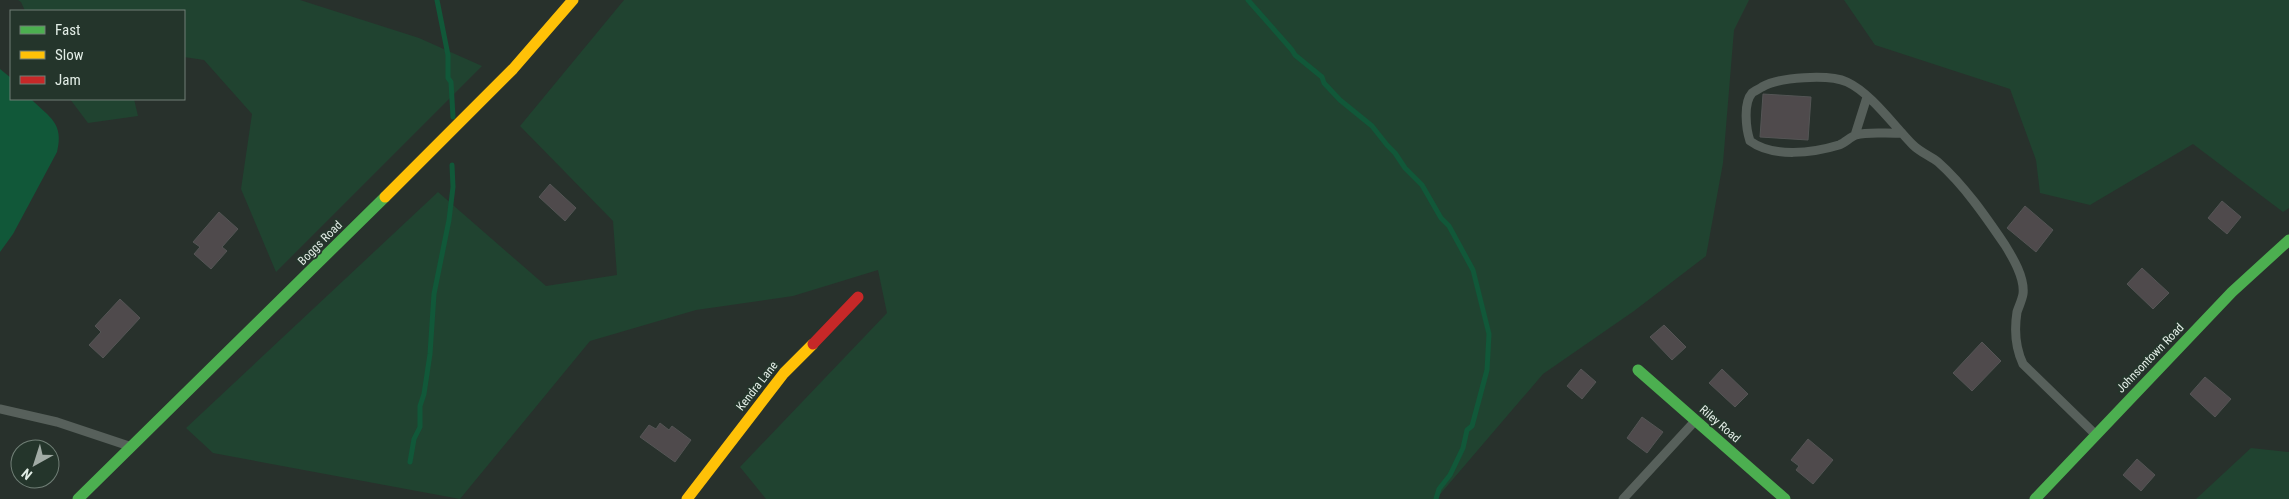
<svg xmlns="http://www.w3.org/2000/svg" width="2289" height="499" viewBox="0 0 2289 499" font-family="'Roboto Condensed',sans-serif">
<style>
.green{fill:#204330}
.water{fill:#115839}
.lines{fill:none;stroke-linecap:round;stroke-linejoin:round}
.stream{stroke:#115839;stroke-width:5}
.building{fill:#4f4a4c;stroke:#545555}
.lane{stroke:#57605b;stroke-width:9}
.fast{stroke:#4caf50;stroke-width:11}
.slow{stroke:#ffc107;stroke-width:11}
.jam{stroke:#c62828;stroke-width:11}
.labels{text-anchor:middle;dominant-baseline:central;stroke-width:4;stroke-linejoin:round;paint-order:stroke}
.street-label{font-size:12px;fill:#e2ede6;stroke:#24352b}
</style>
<rect width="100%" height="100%" fill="#28312c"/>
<!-- green -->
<path class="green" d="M18,0H300L419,38L482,66L276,272L241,189L252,114L204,60L184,57V11H25L21,2Z
M624,0H1749L1734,30L1723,163L1706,256L1634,311L1543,374L1436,499H766L740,467L887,313L878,270L793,296L696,310L590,341L460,499L213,453L186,428L438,192L546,286L617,275L613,221L520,126Z
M1844,0H2289V208L2283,212L2193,144L2090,205L2040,193L2036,160L2010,89L1875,45Z
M70,99H134L138,116L88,123Z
M2251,448L2289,452V499H2196Z"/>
<!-- water -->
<path class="water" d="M0,69L11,78V99H31C50,118 64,123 57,152L13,234L0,252Z"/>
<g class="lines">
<!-- stream -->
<path class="stream" d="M437,0L448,55V78L451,82L453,117
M1248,0L1292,50L1295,55L1322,77L1324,83L1340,100L1372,126L1387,145L1395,153L1405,168L1422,185L1441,218L1449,226L1473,270L1489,334L1487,370L1472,426L1467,430L1463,448L1450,475L1439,489L1436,499
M410,462L414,439L420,427V406L424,394L430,354L434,294L449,220L453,187L452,165"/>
</g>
<!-- building -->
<path class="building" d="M1763,94L1811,97L1808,140L1760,137Z
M550,184L576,208L565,221L539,197Z
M2222,201L2241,217L2227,234L2208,218Z
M2025,206L2053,230L2036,252L2007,228Z
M219,212L238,229L222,247L227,251L211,269L194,254L200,247L193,242Z
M2142,268L2169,293L2153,309L2127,284Z
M120,299L140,318L103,358L89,345L101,332L95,326Z
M1664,325L1686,347L1672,360L1650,337Z
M1982,342L2001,361L1972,391L1953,373Z
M1581,369L1596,382L1582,399L1567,386Z
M1722,369L1748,394L1735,407L1709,383Z
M2205,377L2231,399L2215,417L2190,394Z
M1642,417L1663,432L1647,453L1627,438Z
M660,423L669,430L672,426L691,440L675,462L640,437L649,425L656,429Z
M1808,439L1833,460L1813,484L1796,470L1799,466L1791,460Z
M2137,459L2155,475L2141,491L2123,475Z"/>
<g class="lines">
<!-- lane -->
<path class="lane" d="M1902,133C1888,134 1869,131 1856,135C1850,137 1845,143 1839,145C1813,153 1773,158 1750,141C1746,129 1743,103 1752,93C1754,91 1759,89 1762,87C1779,77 1829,74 1847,82C1871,93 1894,126 1913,145C1920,152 1930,156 1938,162C1964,185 1986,217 2005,245C2013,258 2025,278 2023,294C2022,300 2019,306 2017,312C2014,331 2015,347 2023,364L2095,434
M1855,135L1867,97
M0,409L57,422L129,446
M1623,499L1695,421"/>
<!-- fast -->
<path class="fast" d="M1638,370L1785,499
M78,499L385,197
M2035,499L2232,292L2289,240"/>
<!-- slow -->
<path class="slow" d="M385,197L513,69L573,0
M687,499L784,373L813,344"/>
<!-- jam -->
<path class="jam" d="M813,344L858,297"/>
</g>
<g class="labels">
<!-- street labels -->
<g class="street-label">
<text transform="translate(320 243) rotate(-45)">Boggs Road</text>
<text transform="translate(2150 358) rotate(-46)">Johnsontown Road</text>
<text transform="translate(757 386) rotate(-52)">Kendra Lane</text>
<text transform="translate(1720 424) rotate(41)">Riley Road</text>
</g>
</g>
<!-- legend -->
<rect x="10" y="10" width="175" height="90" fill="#24352b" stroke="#707f76"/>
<rect x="20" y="26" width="25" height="8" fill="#4caf50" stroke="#707f76"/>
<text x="55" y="35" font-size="15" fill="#e2ede6">Fast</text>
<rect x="20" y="51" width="25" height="8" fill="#ffc107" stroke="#707f76"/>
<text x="55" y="60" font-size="15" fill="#e2ede6">Slow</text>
<rect x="20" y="76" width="25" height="8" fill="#c62828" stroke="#707f76"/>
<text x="55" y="85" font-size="15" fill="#e2ede6">Jam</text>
<!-- north arrow -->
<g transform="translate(35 464) rotate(219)"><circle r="24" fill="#24352b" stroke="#707f76"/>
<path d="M0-4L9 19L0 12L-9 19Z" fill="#a1aba5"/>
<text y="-8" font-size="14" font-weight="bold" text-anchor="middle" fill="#e2ede6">N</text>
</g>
</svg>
